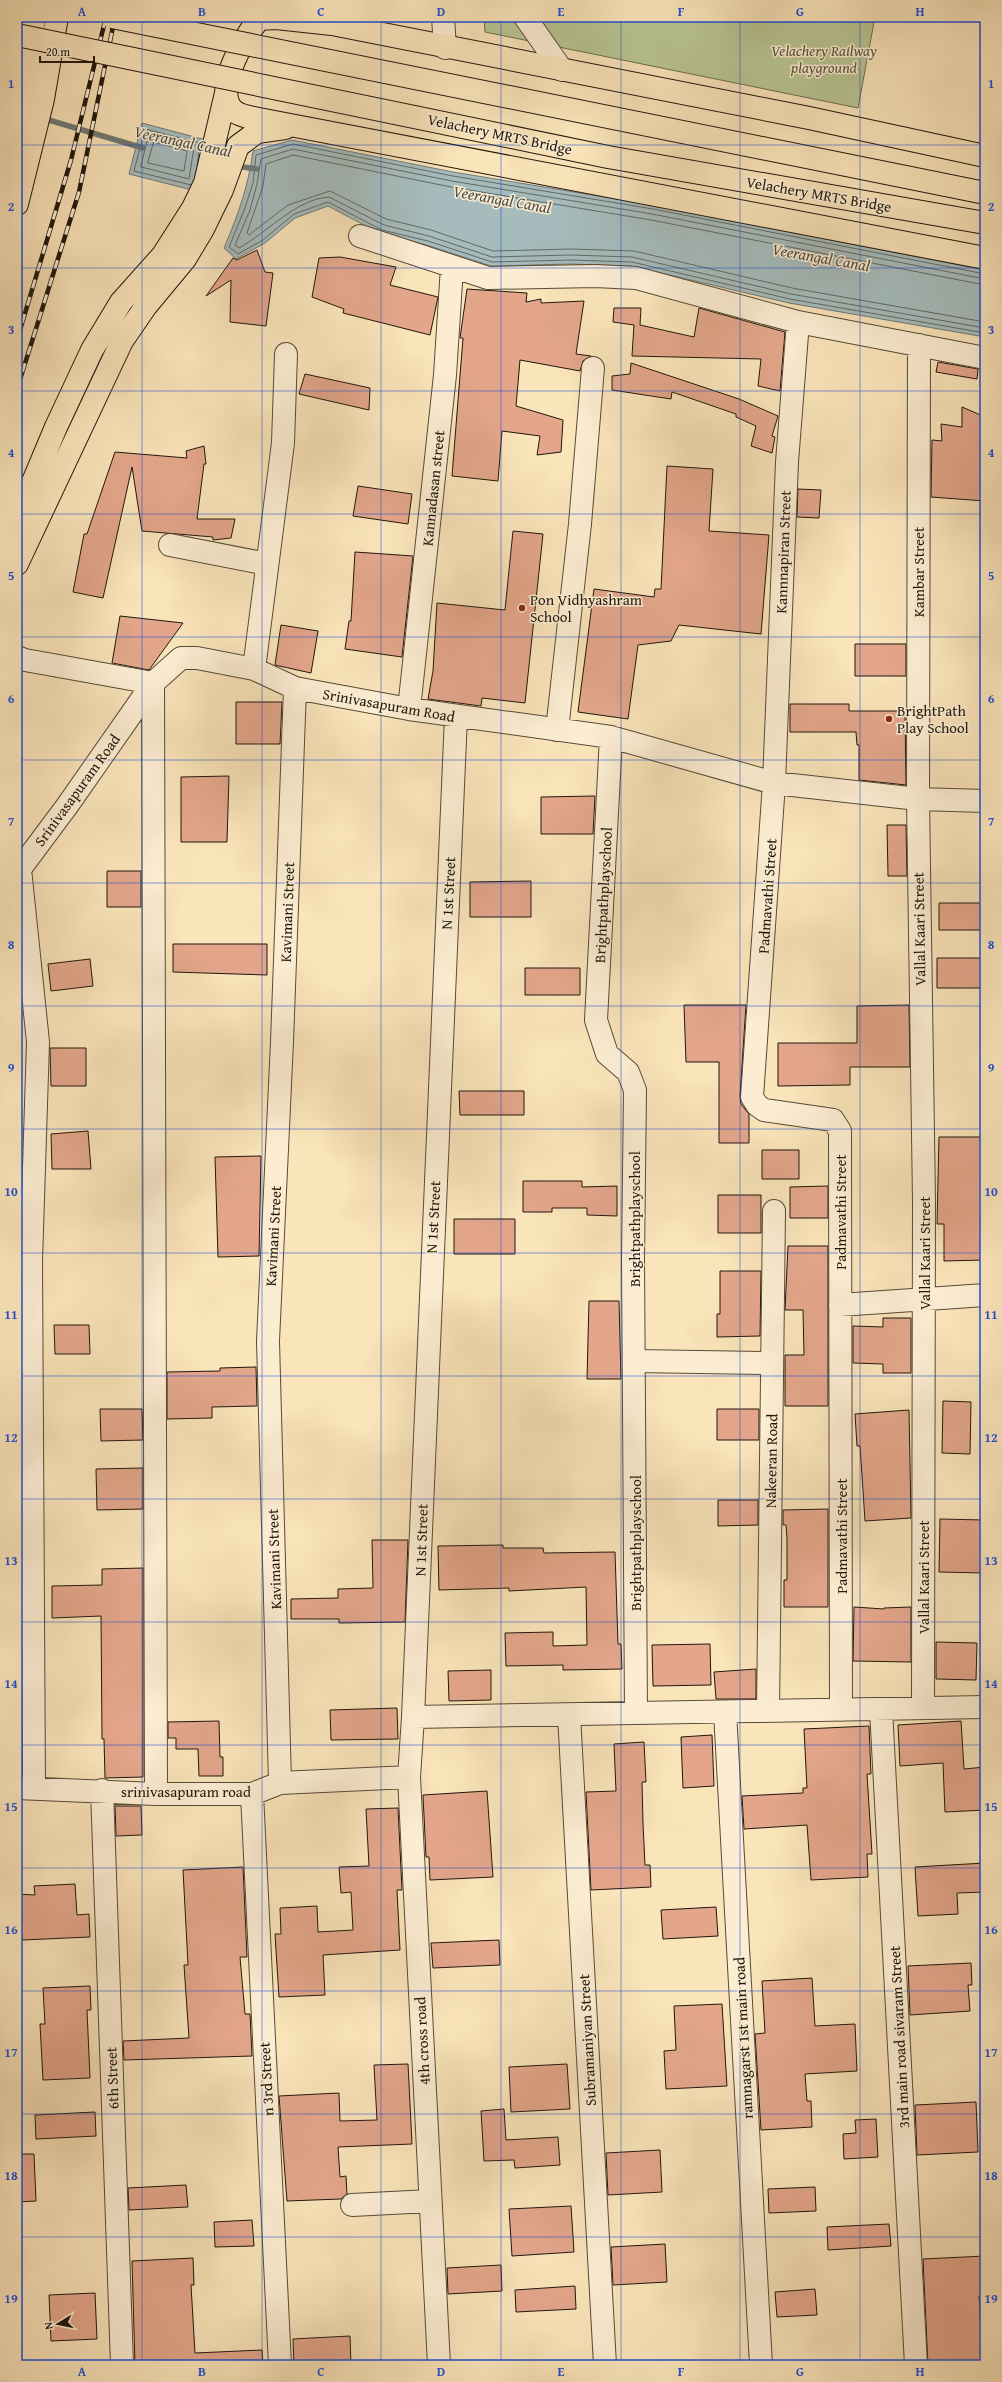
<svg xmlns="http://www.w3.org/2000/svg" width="1002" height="2382" viewBox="0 0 1002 2382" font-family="'Gentium Book Plus',serif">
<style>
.green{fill:#b9c594;stroke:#6c6e50}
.water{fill:#a5bbbc;stroke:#6f7976}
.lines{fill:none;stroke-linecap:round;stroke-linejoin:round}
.shore{stroke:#626964;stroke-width:1}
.stream{stroke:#6f7976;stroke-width:5.5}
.building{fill:#e3a68b;stroke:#1f170d}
.minor-casing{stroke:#564a38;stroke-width:24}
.major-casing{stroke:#1f170d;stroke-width:24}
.minor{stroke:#fcedd2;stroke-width:22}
.major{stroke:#fae4ba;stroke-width:22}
.rail-casing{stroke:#1f170d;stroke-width:4.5}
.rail{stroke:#fcedd2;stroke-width:3;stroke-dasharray:9;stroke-linecap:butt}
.major-bridge-casing{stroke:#1f170d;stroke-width:24;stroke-linecap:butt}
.major-bridge{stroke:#fae4ba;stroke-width:22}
.grid{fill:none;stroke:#1d4ed8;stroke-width:1;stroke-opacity:0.55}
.poi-dot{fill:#8f2418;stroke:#fcedd2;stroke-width:1.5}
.labels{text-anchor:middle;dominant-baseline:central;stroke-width:3;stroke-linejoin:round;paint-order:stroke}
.park-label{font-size:15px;font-style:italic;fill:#55543c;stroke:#fcedd2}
.street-label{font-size:15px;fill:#1f170d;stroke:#fcedd2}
.poi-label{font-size:15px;fill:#1f170d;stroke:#fcedd2;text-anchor:start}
.water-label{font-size:16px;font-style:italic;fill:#4e504a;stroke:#fcedd2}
.neatline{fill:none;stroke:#1d4ed8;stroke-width:1.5}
.grid-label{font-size:13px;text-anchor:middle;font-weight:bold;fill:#1d4ed8}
</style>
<rect width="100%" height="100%" fill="#fae4ba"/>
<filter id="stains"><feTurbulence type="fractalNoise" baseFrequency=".005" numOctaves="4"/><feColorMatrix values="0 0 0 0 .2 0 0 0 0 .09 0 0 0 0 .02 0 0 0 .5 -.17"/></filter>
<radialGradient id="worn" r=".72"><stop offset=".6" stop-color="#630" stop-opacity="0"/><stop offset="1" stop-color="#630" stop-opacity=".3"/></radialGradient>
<!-- green -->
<path class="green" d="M484,17H875L858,108L485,32Z"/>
<!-- water -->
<path class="water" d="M142,123L206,140L196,191L129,174Z
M292,140L453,172L653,205L985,270V337L789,303L631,266L571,264L491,266L427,245L381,234L328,206L295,218L265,243L236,259L224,248C238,215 248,188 253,151Z"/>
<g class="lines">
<!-- shore -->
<path class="shore" d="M149,135L194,147L189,179L141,167Z
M154,142L187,151L184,171L148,163Z
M191,185L134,171L145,129L200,143L197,166
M985,274L653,209L453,176L293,144L256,155L253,183L245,208L229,247L238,254L263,240L294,214L328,202L382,230L428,241L492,262L571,260L632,262L790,299L985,333
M985,279L652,214L452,181L293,149L261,159L257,184L250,210L235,245L239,248C267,233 296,199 329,197L384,225L429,236L492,257L571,255L632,257L791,294L985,328
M985,285L651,220L451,187L293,155L266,164L263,186L247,233L249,235L288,205L330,191L386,219L431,230L493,251L571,249L634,251L792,288L985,322"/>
<!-- stream -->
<path class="stream" d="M42,118L143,148
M236,166L257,169"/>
</g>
<!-- building -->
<path class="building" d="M257,250L265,272L273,273L266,326L230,322L231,280L206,296L233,258L237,260Z
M340,257L396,267L390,285L438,297L430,335L343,313L344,309L312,297L319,258Z
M467,289L527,293L526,302L541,299V303L584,301L576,354L591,356L583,361L580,371L520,360L516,406L563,420L561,452L537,455L540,436L502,431L498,481L452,476L463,338H460Z
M614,308H641L640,325L694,337L699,308L785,332L780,391L758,386L761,359L632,356L634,325L613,322Z
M938,362L978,369L977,379L936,372Z
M631,363L739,399L778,416L772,436L775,437L772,453L751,446L756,426L736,417V414L672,392L671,399L612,390V376L630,374Z
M305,374L370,388L369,410L299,394Z
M962,407L985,417V501L931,497L932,440L942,441L941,424L962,427Z
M204,446L206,464H204L197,519H235L231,538L213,540V537L142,531L132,467L103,598L73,592L84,534H87L115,452L187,458L186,451Z
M667,466L713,469L709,531L769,535L761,634L679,625L671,641L638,645L628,719L578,712L594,589L654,597L655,589H661Z
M358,486L412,494L408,524L353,516Z
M798,489L821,490L819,518L797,517Z
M513,531L543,534L525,703L482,698L481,706L428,699L433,671L437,603L505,610Z
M355,552L413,556L402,657L345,649L349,621H351Z
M120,616L183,623L149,670L112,663Z
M281,625L318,631L311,673L275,665Z
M855,644H906V676H855Z
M236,702H282L280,744H236Z
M790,704H849V711H905L906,785L859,780V745H857L856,732H790Z
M229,776L227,842H181V777Z
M595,796L593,834H541V797Z
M887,825H906L907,876H888Z
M107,871H141V907H107Z
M531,881V917H470V882Z
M939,903H982V930H939Z
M173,944H267V975L173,972Z
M937,958H983L984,988H937Z
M90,959L93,986L51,991L48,964Z
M525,968H580V995H525Z
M684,1005H746L740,1096L741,1104L749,1114V1143H719V1062H686Z
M909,1005L910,1067H850V1085L778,1086V1043H857V1006Z
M50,1048H86V1086H51Z
M459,1091H524V1115H460Z
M88,1131L91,1169H52L51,1134Z
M939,1137H985V1180H981L984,1260L944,1261V1224H937Z
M762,1150H799V1179H762Z
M261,1156L259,1256L218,1257L215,1157Z
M523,1181H582V1187L617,1186V1216L587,1215V1208H552V1212H523Z
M828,1186V1218H790V1187Z
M718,1195H761V1233H718Z
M454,1219H515V1254H454Z
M788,1246H828V1406H785V1355H804L803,1310H785Z
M720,1271H761L760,1336L717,1337V1314H720Z
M589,1301H619L621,1379H587Z
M883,1318H911V1373H883V1364L853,1363V1326L883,1327Z
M54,1325H89L90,1354H55Z
M256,1367L257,1406L212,1407V1418L167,1419V1372L220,1371V1368Z
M943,1401L971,1402L970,1454L942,1453Z
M100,1409H142L143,1440L101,1441Z
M717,1409H759V1440H717Z
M909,1410L911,1518L865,1521L860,1446H857L855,1414Z
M143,1468V1509L97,1510L96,1469Z
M718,1500H758V1525L718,1526Z
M828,1509V1607H784V1580H787V1538L786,1525H783V1510Z
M940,1519L984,1520L985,1573L939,1572Z
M372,1540H408L405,1622L339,1623V1619H291V1599L338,1598V1589L373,1588Z
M503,1545V1548H543L544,1553L615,1552L618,1644H621L622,1669L563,1670V1665L506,1666L505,1633L553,1632V1646L587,1645L586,1587L509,1591V1588L439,1590L438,1546Z
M143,1568V1777L105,1778L104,1739H102L101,1616L52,1618V1586L102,1585V1569Z
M854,1607L884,1609V1608L911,1607V1662L853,1661Z
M936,1642L977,1643L976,1680L936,1679Z
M710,1644L711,1685L653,1686L652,1645Z
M756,1669V1699H716L714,1672Z
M491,1670V1700L449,1701L448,1671Z
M397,1708L398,1739L331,1740L330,1710Z
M219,1721L220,1757H223V1776H199L198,1749H176V1738H168V1722Z
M961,1721L964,1769L985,1767V1810L945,1812L943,1763L900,1766L898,1725Z
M869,1726L871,1774H867L872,1854H867L868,1877L811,1880L807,1825L744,1829L742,1796L803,1793V1788H807L804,1729Z
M712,1735L714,1786L683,1788L681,1737Z
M644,1742L646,1782H642L643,1824L645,1865H650L651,1887L591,1890L586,1792L616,1791L614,1744Z
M487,1791L493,1877L430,1880L429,1857H426L423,1795Z
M115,1806H141L142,1835L116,1836Z
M398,1808L402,1890H397L400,1950L323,1955L325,1995L279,1997L275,1934H281L280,1908L317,1906L318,1932L353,1930L351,1892L341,1893L339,1867L369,1866L366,1809Z
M985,1863V1892L957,1893L958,1914L918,1916L915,1867Z
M243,1867L247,1957H240L245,2014H250L252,2056L124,2060L123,2041L189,2038L184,1965H188L183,1870Z
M75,1884L77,1915L89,1914L90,1937L22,1940L20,1912H17V1894L35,1895L34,1886Z
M716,1907L718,1936L663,1939L661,1910Z
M499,1940L500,1965L433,1968L431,1943Z
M971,1963L972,1985H968L970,2011L910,2015L908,1966Z
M812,1978L815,2026L855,2024L857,2071L805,2074L807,2101H811L812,2127L761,2130L755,2034L765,2033L762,1981Z
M90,1986L91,2010H87L90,2078L43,2080L40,2024H45L43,1988Z
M722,2004L727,2086L666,2089L664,2051L676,2050L674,2006Z
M408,2064L412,2144L338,2147L340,2177L346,2176L347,2194L341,2199L287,2201L279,2096L339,2093L340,2121L377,2120L374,2065Z
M567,2064L570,2109L511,2112L509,2067Z
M976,2102L978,2152L917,2155L915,2105Z
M504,2109L506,2140L558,2137L560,2165L515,2168L514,2160L484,2161L481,2111Z
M95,2112L96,2136L36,2139L35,2115Z
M876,2119L878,2157L844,2159L843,2134L856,2133L855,2120Z
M660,2150L662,2192L608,2195L606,2153Z
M17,2154H34L36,2201L17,2202Z
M186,2185L188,2207L129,2210L128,2188Z
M815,2187L816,2211L769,2213L768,2189Z
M571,2206L574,2252L512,2256L509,2209Z
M252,2220L254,2246L215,2247L214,2222Z
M889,2224L891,2246L828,2250L827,2227Z
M665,2244L667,2282L613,2285L611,2247Z
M985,2256V2295L979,2296L983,2365H928L923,2259Z
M193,2258L194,2285H191L195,2353L262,2350L263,2365H135L132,2261Z
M501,2265L502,2291L448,2294L447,2268Z
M575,2286L576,2309L516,2312L515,2290Z
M815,2289L817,2315L777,2317L775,2292Z
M95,2293L97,2339L51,2341L49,2295Z
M350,2336L351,2365H294L293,2339Z"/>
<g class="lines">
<defs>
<path id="minor" d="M443,17L445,48
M525,17L562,70
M360,236L488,278L595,276L636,278L798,322L985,358
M798,322L787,462L774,783L752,1097L757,1105L764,1110L833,1120L840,1131L841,1710
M919,345L918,799L924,1201L923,1708
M170,545L267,564
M17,657L25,660L153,683L156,1794
M254,669L283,443L286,354
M409,709L445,375L452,267
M557,730L580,524L593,368
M611,737L596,1020L607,1054L628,1072L635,1090L633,1258L636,1713
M840,1305L985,1295
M634,1361L772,1363
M881,1709L916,2365
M768,1711L774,1211
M725,1712L761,2365
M569,1715L605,2365
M413,1717L985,1707
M280,1783L268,1341L282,1042L295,688
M17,1788L156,1794H252L280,1783L409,1777
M34,1788L31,1261L38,1042L20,869L67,806L153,683L181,658H197L254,669L295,688L409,709L611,737L774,783L918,799L985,801
M102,1790L122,2365
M252,1794L280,2365
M352,2205L430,2201
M439,2365L409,1777L413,1717L456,716"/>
<path id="major" d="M17,128L24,97L34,17
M985,156L809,118L332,24L276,18L259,19C245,36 211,92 234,111C241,117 256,118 264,120L985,258
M17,204L43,99L57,17
M17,520L56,427L92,350L121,302L163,255L193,208L205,183L226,93
M17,564L122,341L146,306L185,259L203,229L222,190L238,146L257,132L285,128"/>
</defs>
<!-- minor casing -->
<use href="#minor" class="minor-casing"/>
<!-- major casing -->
<use href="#major" class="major-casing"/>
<!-- minor -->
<use href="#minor" class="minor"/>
<!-- major -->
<use href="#major" class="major"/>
<defs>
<path id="rail" d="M17,340L71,160L106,17
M17,389L79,192L115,17"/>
</defs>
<!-- rail casing -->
<use href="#rail" class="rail-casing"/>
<!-- rail -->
<use href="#rail" class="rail"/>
<defs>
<path id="major-bridge" d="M112,17L985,193
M17,35L608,157L985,223"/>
</defs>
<!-- major-bridge casing -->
<use href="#major-bridge" class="major-bridge-casing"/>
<!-- major-bridge -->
<use href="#major-bridge" class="major-bridge"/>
</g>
<!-- grid -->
<path class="grid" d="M142,17V2365M262,17V2365M381,17V2365M501,17V2365M621,17V2365M740,17V2365M860,17V2365M17,145H985M17,268H985M17,391H985M17,514H985M17,637H985M17,760H985M17,883H985M17,1006H985M17,1129H985M17,1253H985M17,1376H985M17,1499H985M17,1622H985M17,1745H985M17,1868H985M17,1991H985M17,2114H985M17,2237H985"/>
<!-- markers -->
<g class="poi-dot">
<circle cx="522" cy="608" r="4"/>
<circle cx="889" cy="719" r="4"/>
</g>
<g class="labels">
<!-- park labels -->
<g class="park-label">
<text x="824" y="50">Velachery Railway<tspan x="824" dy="17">playground</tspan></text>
</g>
<!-- street labels -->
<g class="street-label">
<text transform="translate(500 134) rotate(12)">Velachery MRTS Bridge</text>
<text transform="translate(819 194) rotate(10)">Velachery MRTS Bridge</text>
<text transform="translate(433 488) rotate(-84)">Kannadasan street</text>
<text transform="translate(783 552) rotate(-88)">Kannnapiran Street</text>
<text transform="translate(918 572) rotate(-90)">Kambar Street</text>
<text transform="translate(389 705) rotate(10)">Srinivasapuram Road</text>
<text transform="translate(77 790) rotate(-54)">Srinivasapuram Road</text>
<text transform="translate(448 893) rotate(-87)">N 1st Street</text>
<text transform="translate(603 895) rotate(-87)">Brightpathplayschool</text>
<text transform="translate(767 896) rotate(-86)">Padmavathi Street</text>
<text transform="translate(287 912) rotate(-88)">Kavimani Street</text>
<text transform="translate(919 929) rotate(-91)">Vallal Kaari Street</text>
<text transform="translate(840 1212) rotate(-90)">Padmavathi Street</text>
<text transform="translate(433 1217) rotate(-87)">N 1st Street</text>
<text transform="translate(634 1219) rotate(-90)">Brightpathplayschool</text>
<text transform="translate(273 1236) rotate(-87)">Kavimani Street</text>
<text transform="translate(924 1253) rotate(-90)">Vallal Kaari Street</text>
<text transform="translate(771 1461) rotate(-89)">Nakeeran Road</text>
<text transform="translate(841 1536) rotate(-90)">Padmavathi Street</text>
<text transform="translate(421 1540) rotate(-88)">N 1st Street</text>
<text transform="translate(635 1543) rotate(-90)">Brightpathplayschool</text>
<text transform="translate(274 1559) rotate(-92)">Kavimani Street</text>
<text transform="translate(923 1577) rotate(-90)">Vallal Kaari Street</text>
<text x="186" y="1791">srinivasapuram road</text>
<text transform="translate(899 2037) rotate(-93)">3rd main road sivaram Street</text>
<text transform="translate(743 2038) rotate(-93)">ramnagarst 1st main road</text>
<text transform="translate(587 2040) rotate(-93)">Subramaniyan Street</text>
<text transform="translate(422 2041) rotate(-93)">4th cross road</text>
<text transform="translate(112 2078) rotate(-92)">6th Street</text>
<text transform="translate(266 2079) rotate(-93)">n 3rd Street</text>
</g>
<!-- poi labels -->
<g class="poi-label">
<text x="530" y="599">Pon Vidhyashram<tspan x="530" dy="17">School</tspan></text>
<text x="897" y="710">BrightPath<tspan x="897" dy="17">Play School</tspan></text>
</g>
<!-- water labels -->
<g class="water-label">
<text transform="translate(183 141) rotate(12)">Veerangal Canal</text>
<text transform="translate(502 199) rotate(10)">Veerangal Canal</text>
<text transform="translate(821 257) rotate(10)">Veerangal Canal</text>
</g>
</g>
<!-- margin -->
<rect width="1002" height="2382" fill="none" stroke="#fae4ba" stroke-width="44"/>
<!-- north arrow -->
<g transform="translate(58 2324) rotate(260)" stroke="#fcedd2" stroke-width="3" paint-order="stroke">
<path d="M0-3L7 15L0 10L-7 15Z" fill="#1f170d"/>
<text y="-6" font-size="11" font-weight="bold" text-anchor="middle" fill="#1f170d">N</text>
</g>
<!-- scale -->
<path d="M40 56v6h54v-6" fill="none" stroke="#1f170d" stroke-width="2"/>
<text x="46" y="56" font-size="12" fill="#1f170d" stroke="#fcedd2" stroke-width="3" paint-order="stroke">20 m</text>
<rect x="22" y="22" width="958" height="2338" class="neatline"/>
<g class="grid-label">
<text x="82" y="16">A</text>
<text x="202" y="16">B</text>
<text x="321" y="16">C</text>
<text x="441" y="16">D</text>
<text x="561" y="16">E</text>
<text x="681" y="16">F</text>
<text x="800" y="16">G</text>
<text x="920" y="16">H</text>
<text x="11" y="88">1</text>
<text x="991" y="88">1</text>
<text x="11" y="211">2</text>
<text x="991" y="211">2</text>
<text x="11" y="334">3</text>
<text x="991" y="334">3</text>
<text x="11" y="457">4</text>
<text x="991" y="457">4</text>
<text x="11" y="580">5</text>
<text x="991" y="580">5</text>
<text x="11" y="703">6</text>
<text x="991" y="703">6</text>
<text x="11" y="826">7</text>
<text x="991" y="826">7</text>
<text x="11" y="949">8</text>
<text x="991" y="949">8</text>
<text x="11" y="1072">9</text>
<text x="991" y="1072">9</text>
<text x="11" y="1196">10</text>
<text x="991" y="1196">10</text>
<text x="11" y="1319">11</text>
<text x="991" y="1319">11</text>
<text x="11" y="1442">12</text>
<text x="991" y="1442">12</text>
<text x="11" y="1565">13</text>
<text x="991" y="1565">13</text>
<text x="11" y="1688">14</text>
<text x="991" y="1688">14</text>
<text x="11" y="1811">15</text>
<text x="991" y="1811">15</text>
<text x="11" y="1934">16</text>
<text x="991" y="1934">16</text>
<text x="11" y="2057">17</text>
<text x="991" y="2057">17</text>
<text x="11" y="2180">18</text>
<text x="991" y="2180">18</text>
<text x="11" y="2303">19</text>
<text x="991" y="2303">19</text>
<text x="82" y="2376">A</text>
<text x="202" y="2376">B</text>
<text x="321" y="2376">C</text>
<text x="441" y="2376">D</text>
<text x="561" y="2376">E</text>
<text x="681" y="2376">F</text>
<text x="800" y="2376">G</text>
<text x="920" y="2376">H</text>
</g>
<rect width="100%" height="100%" filter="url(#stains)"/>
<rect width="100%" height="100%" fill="url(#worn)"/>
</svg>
